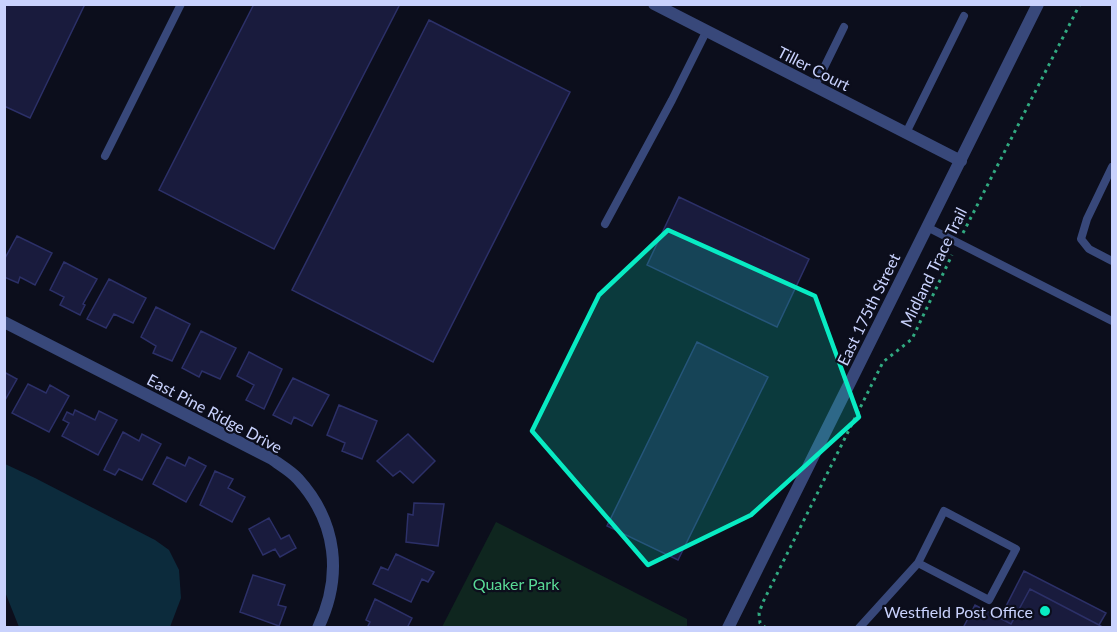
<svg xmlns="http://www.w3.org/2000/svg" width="1117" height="632" viewBox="0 0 1117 632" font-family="Lato,sans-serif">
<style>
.green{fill:#0f261f}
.water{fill:#0c2b3c}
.building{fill:#191b3d;stroke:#2c3068;stroke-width:1.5}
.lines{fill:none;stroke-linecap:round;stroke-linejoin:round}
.path{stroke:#31aa81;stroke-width:3;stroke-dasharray:3 4.5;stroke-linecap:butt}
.lane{stroke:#38487a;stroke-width:8}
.street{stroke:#38487a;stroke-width:12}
.marked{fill:#08ebc3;fill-opacity:0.2;stroke:#08ebc3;stroke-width:4.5;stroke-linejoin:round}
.poi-dot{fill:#08ebc3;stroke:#0c0e1c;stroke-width:2}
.labels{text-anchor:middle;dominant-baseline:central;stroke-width:4.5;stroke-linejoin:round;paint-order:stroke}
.street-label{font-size:16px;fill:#c9d2fd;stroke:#0c0e1c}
.park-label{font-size:16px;fill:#59d996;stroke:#0c0e1c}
.poi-label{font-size:16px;fill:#c9d2fd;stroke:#0c0e1c;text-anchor:end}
</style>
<rect width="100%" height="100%" fill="#0c0e1c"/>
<!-- green -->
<path class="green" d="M496,522L687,619V627H442Z"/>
<!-- water -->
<path class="water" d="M5,464L35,478L155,540L169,550L179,570L181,598L170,627H19L5,592Z"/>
<!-- building -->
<path class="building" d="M4,4H85L30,118L4,106Z
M254,4H400L274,249L159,190Z
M429,20L570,92L433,362L292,290Z
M679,197L809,259L777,327L647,265Z
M17,236L52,253L35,285L20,277L18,283L4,277V260Z
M64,262L97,279L83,304L85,305L80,315L60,305L64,297L50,290Z
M109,279L146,298L133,323L114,314L106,328L87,319Z
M156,307L190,324L172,361L153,353L156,346L141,337Z
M201,331L236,348L220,379L202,371L199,377L182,368Z
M697,342L768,377L678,560L607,526Z
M249,352L282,369L264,409L246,400L254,385L237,376Z
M4,372L17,379L4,402Z
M293,378L329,395L312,426L294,417L291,424L273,415Z
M28,384L46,393L50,385L69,396L49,432L12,413Z
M339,405L377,421L362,459L342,451L345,443L327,435Z
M75,410L95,420L99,411L117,420L98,455L62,436L69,423L63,420L67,412L73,415Z
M123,432L139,441L142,434L161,444L142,480L119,469L115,475L104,470Z
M408,434L435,461L413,483L400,471L393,476L377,461Z
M167,457L185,466L189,457L206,466L186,502L153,484Z
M215,471L233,479L228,488L245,497L232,522L200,505Z
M414,503L444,504L438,546L406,542L408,514L413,515Z
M269,518L281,539L289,535L296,548L280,557L275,549L263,555L249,529Z
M396,554L434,572L428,582L422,579L411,602L373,584L381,567L388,570Z
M1024,571L1106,613L1099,625L1030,589L1011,624L1000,618Z
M253,575L285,585L278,605L286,607L279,626L240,612Z
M1030,589L1099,625L1104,628H963L975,605L1011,624Z
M375,599L412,618L407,628H367L370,622L366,620Z"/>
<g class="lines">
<!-- path -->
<path class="path" d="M963,233L1080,4
M766,628L760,623L759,613L763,602L883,362L912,339L952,255"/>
<!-- lane -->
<path class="lane" d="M815,86L844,27
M906,133L964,16
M105,156L181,4
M1112,167L1087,219L1081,239L1089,249L1112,261
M605,224L672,100L706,32
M927,227L1112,321
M859,628L918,563L944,511L1016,549L989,600L918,563"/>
<!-- street -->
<path class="street" d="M654,4L961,161
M4,322L272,459C280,465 291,471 298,479C337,522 343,576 318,628
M728,628L1038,4"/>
</g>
<!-- marked area -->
<path class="marked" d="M668,230L815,296L859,417L751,515L648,565L532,431L599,295Z"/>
<!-- markers -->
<circle class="poi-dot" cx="1045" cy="611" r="6"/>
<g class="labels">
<!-- street labels -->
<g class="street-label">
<text transform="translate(814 68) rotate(27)">Tiller Court</text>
<text transform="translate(933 267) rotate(-64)">Midland Trace Trail</text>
<text transform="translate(868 309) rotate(-64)">East 175th Street</text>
<text transform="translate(215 413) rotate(28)">East Pine Ridge Drive</text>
</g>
<!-- park labels -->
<g class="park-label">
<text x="516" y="583">Quaker Park</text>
</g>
<!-- poi labels -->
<g class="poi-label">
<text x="1033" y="611">Westfield Post Office</text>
</g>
</g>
<!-- border -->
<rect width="1117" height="632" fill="none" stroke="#c9d2fd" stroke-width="12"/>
</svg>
